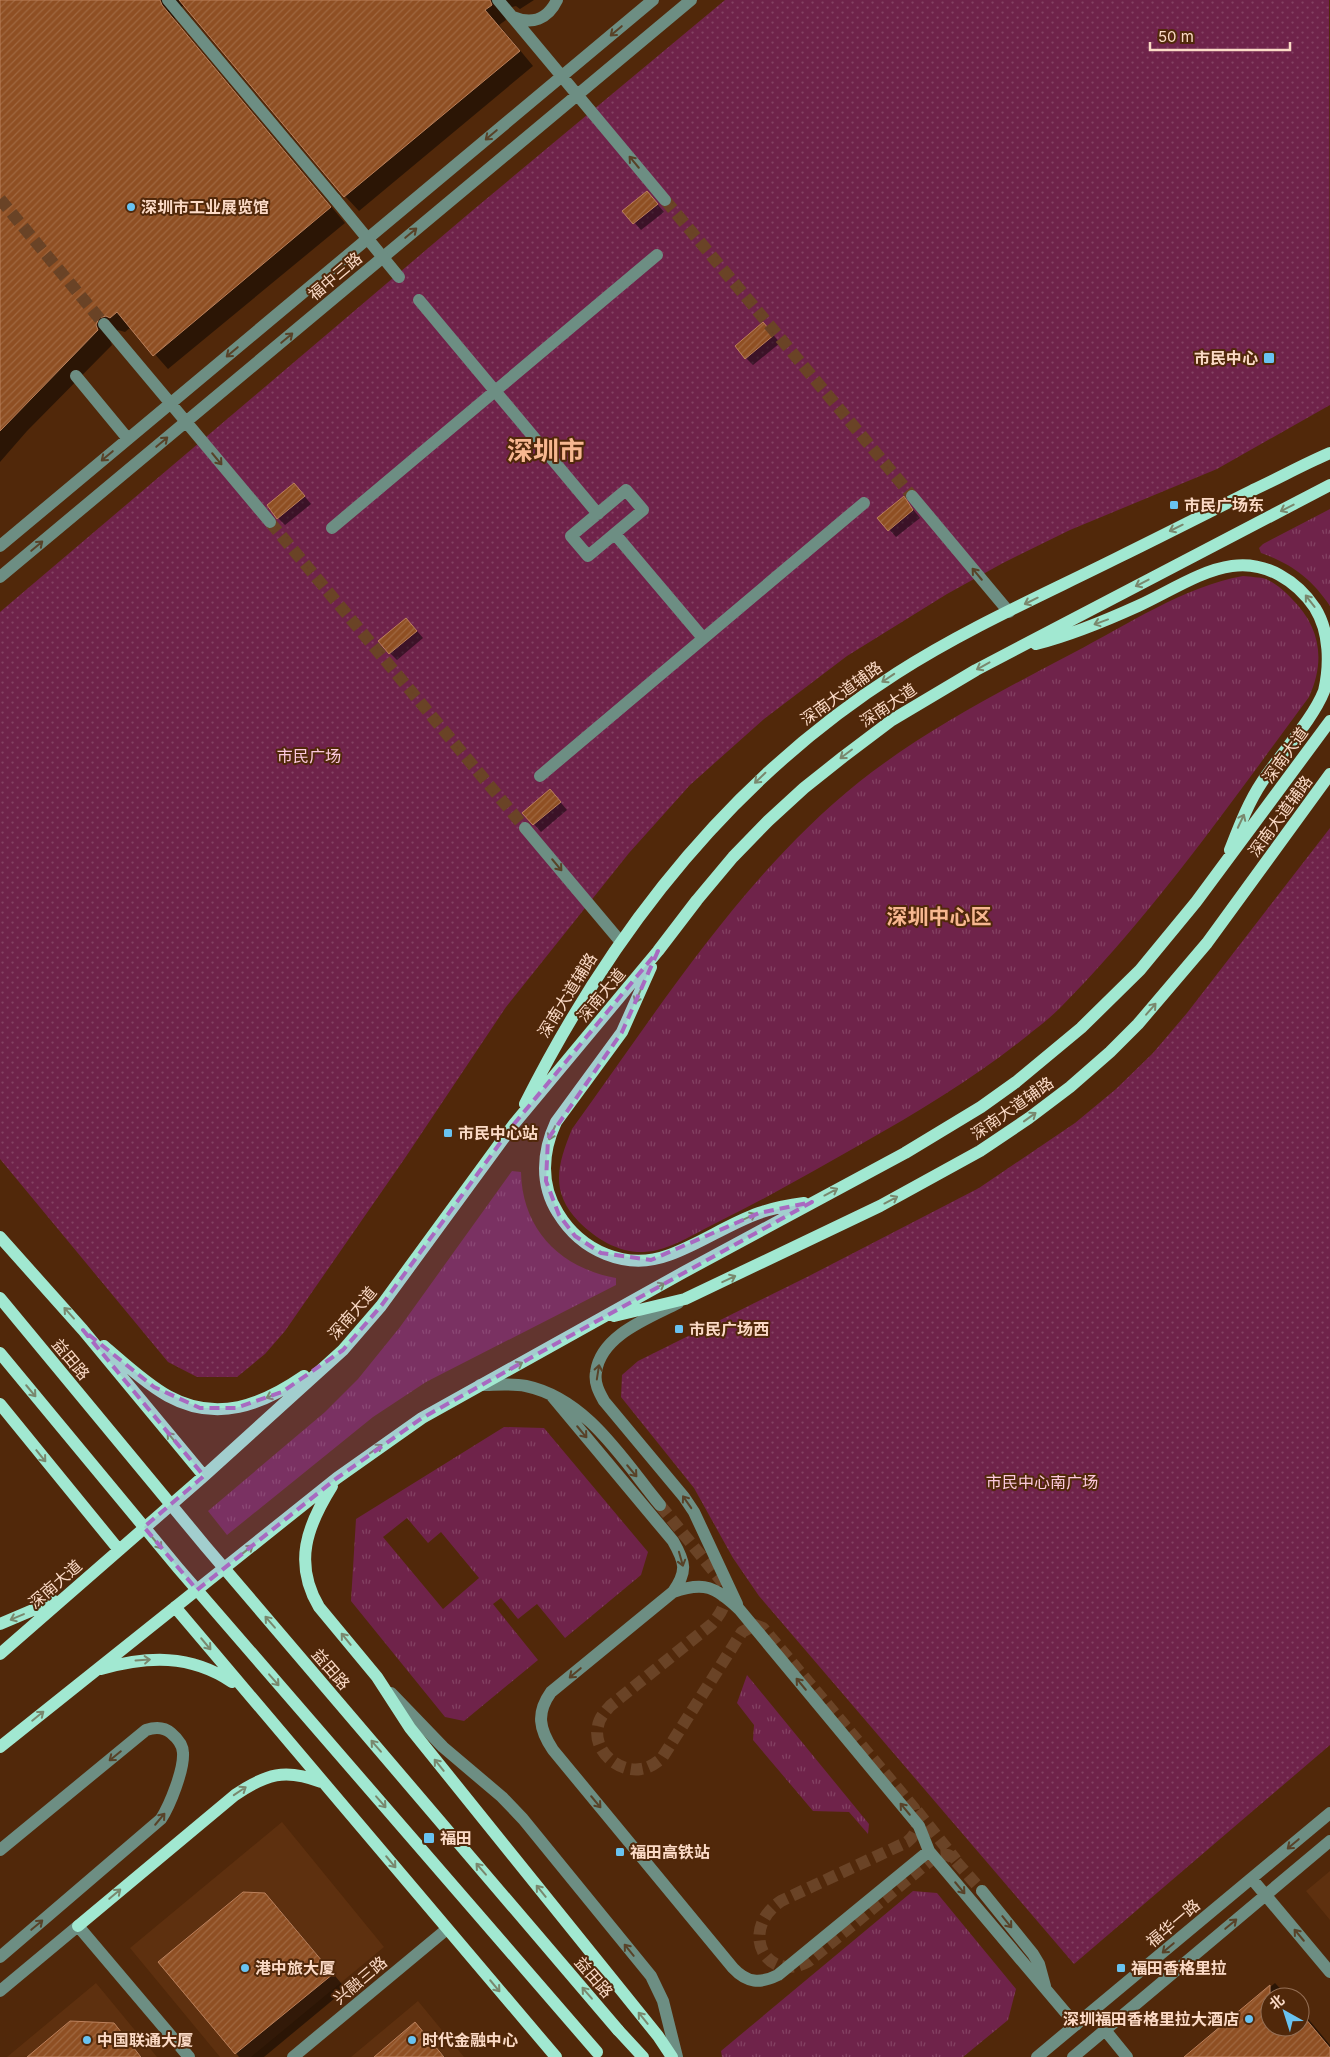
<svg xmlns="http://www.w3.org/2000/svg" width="1330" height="2057" viewBox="0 0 1330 2057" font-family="Inter,'Noto Sans SC',sans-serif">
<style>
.built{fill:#5e300f}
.grass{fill:url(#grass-tufts);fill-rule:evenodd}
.park{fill:url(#park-dots)}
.shadow{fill:#0007}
.building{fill:url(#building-hatch);stroke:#bc805b}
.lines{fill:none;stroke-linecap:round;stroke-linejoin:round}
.minor-tunnel{stroke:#6a4326;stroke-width:12;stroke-dasharray:12 6;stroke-linecap:butt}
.minor{stroke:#6d8e83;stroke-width:12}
.major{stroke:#a1e8d1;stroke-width:12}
.minor-bridge{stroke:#6d8e83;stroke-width:12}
.major-bridge{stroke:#a1e8d1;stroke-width:12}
.oneway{stroke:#584228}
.oneway2{stroke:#79886e}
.marked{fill:#a869c1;fill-opacity:0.2;stroke:#a869c1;stroke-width:4;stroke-dasharray:10 6;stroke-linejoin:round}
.poi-dot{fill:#69c3f1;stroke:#51280a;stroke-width:2}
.labels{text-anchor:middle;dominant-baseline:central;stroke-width:4;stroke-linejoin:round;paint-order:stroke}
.poi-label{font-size:16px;font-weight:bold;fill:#fbdac6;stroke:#51280a;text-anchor:start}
.street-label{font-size:16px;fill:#fbdac6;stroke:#51280a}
.park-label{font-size:16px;fill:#fcc9de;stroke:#51280a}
.district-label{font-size:21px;font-weight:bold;fill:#f7b790;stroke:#51280a}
.town-label{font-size:26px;font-weight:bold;fill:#f7b790;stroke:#51280a}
</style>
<defs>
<pattern id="grass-tufts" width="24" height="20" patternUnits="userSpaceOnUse" patternTransform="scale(1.25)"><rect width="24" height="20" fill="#6f234a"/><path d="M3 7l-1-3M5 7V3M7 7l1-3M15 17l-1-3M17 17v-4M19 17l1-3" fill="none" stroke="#844263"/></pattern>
<pattern id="park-dots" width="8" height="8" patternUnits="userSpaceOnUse" patternTransform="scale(1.25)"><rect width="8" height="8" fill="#6f234a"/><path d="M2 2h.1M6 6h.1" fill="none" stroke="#844263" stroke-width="1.8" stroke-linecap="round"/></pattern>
<pattern id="building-hatch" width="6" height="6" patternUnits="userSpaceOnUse" patternTransform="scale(1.25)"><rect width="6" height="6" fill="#8f4f23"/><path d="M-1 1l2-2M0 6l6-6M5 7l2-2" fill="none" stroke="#a06841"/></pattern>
</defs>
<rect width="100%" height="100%" fill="#51280a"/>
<!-- built -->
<path class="built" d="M282,1822L384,1947L251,2057H220L130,1948Z
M1330,1871V1920L1306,1891Z
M96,1983L157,2057H7Z
M418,2001L464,2057H351Z"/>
<!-- grass -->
<path class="grass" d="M1330,509V606C1312,579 1292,564 1261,553L1259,548L1263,544Z
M1243,576C1250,577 1260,577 1266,579C1275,583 1285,591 1291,598C1320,626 1326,660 1309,697C1230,804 1153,914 1060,1008C1050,1018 1038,1027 1027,1036C976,1077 920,1111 863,1143C815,1170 767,1198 718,1222C695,1233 669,1251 644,1252C619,1253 596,1239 579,1222C549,1191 558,1164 572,1129C659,1009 742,876 859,782C925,730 999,692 1073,653C1127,625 1183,587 1243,576Z
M512,1171L521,1172C522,1229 560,1268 616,1278V1285L426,1382L373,1417L227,1535L208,1511L325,1412L358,1379L400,1327Z
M504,1427L544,1428L648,1552L641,1575L565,1638L537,1604L518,1619L501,1598L493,1604L538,1660L464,1721L445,1717L351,1601L356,1519ZM407,1518L428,1543L441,1532L479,1578L443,1609L383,1537Z
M747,1675L869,1824L868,1834L849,1812L813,1811L753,1740L754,1725L737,1703Z
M913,1891L937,1893L1016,1989L1008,2020L963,2057H722L721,2051Z"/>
<!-- park -->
<path class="park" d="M725,0H1329L1330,405L1217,469L1070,530L1003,563L947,594L847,656L764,719L690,785L629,853L506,1007L405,1158L285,1331L265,1354L237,1377H197L168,1362L0,1159V612L473,210Z
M1330,828V1745L1074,1964L759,1596L733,1558L694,1488L621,1397L622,1375L638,1361L809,1276L979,1188L1075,1123L1116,1089L1153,1053L1187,1013Z"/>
<!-- shadow -->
<path class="shadow" d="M0,0H534L520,9L516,6L508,8L504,13L506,20L499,25L533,66L359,211L345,196L187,8L183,6L177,9L174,16L176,21L345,223L168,369L131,327L125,332L118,330L113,333L110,340L112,345L27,431L0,462Z
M654,200L664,212L641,230L624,211Z
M770,331L780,343L753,365L746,358Z
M301,492L311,504L285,525L278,518Z
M904,498L920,518L896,537L879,518Z
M413,626L423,638L397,660L390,653Z
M557,798L567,810L541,832L524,813Z
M264,1894L279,1909L346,1989L264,2057H239L236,2053Z
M1275,1983L1288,1997H1270V2027H1300V2009L1330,2045V2057H1186Z
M113,2024L142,2057H29Z
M415,2024L445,2057H376Z"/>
<!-- building -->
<path class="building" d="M0,0H160L162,5L331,207L153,356L117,312L110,318L106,316L99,318L96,325L98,330L0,431Z
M179,0H490L492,5L485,10L520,51L344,197Z
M647,191L658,204L633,224L622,211Z
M763,322L774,335L745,359L735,346Z
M294,483L305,496L277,519L267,505Z
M904,496L913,510L888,531L877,518Z
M406,618L417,631L389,654L378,641Z
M550,789L561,802L533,825L522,813Z
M243,1892L265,1893L333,1974L235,2054L158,1962Z
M1270,1985V2027H1300V2012L1330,2048V2057H1184Z
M70,2021L114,2023L141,2057H27Z
M415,2022L444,2057H374Z"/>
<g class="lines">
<!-- minor-tunnel -->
<path class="minor-tunnel" d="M0,199L104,324
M665,200L912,496
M270,522L525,828
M660,1505L723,1583C729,1600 723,1611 712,1624L610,1706C605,1712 599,1718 598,1726C592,1750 618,1773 641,1769C649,1768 656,1763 662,1758L742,1632L755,1625L763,1628L914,1808C918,1822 920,1832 907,1842L781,1901C737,1931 767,1985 809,1961L936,1856L948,1855L953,1858L982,1891
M917,1811L956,1860"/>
<!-- minor -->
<path class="minor" d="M168,0L335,199
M498,0L665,200
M513,17C532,25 548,19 557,0
M419,300L598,514
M104,324L270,522
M76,376L128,439
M626,490L643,510L588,556L571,536Z
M912,496L1009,612
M332,528L657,255
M615,534L703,638
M0,546L653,0
M0,577L691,0
M540,776L864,503
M525,828L620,941
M678,1303C649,1318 601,1335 596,1372C594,1383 599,1392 604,1401L684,1497L694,1512L737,1604
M480,1385C495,1385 511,1383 526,1386C587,1399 623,1460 660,1505
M551,1395L673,1541C685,1562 688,1571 673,1592L551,1692C536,1713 539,1729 553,1750L733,1968C747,1983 760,1984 778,1975L929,1851
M673,1592C705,1581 715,1587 739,1609L919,1826L929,1851L1076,2025
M391,1693L443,1747L502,1797L523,1819L651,1976L663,2001L677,2057
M0,1850L146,1730C155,1727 164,1727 171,1733C177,1738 183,1745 183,1753C184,1770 170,1805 161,1819L0,1957
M1252,1879L1330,1972
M982,1891L1033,1954L1039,1964L1045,1986
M0,1991L78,1926L189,2057
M1105,2030L1127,2057
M293,2057L447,1929
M1037,2057L1330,1813
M1073,2057L1330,1841"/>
<!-- major -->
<path class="major" d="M1036,644C1071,635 1105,621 1138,606C1167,593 1201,570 1232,566C1266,561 1297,581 1315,608C1330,632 1330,665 1324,691C1312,721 1280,754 1262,782C1248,803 1239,827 1230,850
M651,967L622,1032L556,1122C542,1152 540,1185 558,1213C581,1251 626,1271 669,1255C700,1244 728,1224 759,1213C773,1208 789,1205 804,1203
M525,1104C612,931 732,778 897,673C967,628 1045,594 1119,557C1164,535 1209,512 1253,490C1279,478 1304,464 1330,453
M0,1237L83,1330L204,1476
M614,1316L685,1299L880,1206L980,1151L1029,1118L1070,1087L1110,1052L1138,1024L1207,943L1330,774
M104,1346C124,1363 145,1383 168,1396C217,1423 262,1405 304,1376
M0,1404L119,1550
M332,1486C307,1526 293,1563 319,1607L377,1677L410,1728L658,2036L672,2057
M175,1607L556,2057
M0,1624L54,1601
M0,1654L204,1476L343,1350L381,1306L514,1124L658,951L697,900L733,857L768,821L804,788L843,757L892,720L976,670L1330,485
M101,1669C148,1656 190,1654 232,1682
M0,1747L337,1478L422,1418L684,1272L905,1153L981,1107L1016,1082L1081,1028L1140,970L1196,902L1330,721
M78,1926L235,1795C266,1774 285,1768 321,1782
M618,2030L643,2057"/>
<!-- minor-bridge -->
<path class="minor-bridge" d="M335,199L399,277"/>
<!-- major-bridge -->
<path class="major-bridge" d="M0,1298L206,1547L618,2030
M0,1353L178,1568L597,2052"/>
</g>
<!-- one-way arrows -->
<defs><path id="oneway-shaft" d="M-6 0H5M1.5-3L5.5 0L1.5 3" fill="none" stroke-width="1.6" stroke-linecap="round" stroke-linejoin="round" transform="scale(1.25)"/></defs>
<g class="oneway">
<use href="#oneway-shaft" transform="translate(616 31) rotate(140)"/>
<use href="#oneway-shaft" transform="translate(491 135) rotate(140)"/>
<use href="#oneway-shaft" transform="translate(634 162) rotate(-130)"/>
<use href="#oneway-shaft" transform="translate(411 233) rotate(-40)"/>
<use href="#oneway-shaft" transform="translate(287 338) rotate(-40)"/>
<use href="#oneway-shaft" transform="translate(232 352) rotate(140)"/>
<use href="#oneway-shaft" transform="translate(162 442) rotate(-40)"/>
<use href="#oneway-shaft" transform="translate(107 456) rotate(140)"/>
<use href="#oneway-shaft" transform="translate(217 459) rotate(50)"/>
<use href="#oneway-shaft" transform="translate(37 546) rotate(-40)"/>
<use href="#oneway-shaft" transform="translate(977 574) rotate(-130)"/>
<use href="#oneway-shaft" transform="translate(557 865) rotate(50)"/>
<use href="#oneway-shaft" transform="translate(598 1372) rotate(-81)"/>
<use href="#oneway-shaft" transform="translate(582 1432) rotate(50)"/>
<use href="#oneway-shaft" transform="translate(632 1471) rotate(50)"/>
<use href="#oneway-shaft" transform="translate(687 1502) rotate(-125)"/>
<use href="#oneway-shaft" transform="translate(681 1559) rotate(74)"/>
<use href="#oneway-shaft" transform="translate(575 1673) rotate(140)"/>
<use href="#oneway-shaft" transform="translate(801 1684) rotate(-130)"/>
<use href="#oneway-shaft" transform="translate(115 1756) rotate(141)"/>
<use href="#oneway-shaft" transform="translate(596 1802) rotate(50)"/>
<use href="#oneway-shaft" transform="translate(905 1809) rotate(-130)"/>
<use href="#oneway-shaft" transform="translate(160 1819) rotate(-50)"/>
<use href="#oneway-shaft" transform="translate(1293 1844) rotate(140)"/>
<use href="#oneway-shaft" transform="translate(960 1888) rotate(50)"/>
<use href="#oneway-shaft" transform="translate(1007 1922) rotate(51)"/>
<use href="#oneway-shaft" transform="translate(1231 1924) rotate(-40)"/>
<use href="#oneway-shaft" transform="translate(37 1925) rotate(-40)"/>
<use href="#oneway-shaft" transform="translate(1299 1935) rotate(-130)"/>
<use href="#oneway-shaft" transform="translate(1168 1948) rotate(140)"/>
<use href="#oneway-shaft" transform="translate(629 1950) rotate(-129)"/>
</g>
<g class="oneway2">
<use href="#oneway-shaft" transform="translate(1287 508) rotate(153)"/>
<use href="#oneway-shaft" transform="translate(1176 528) rotate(154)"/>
<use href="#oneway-shaft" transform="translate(1142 583) rotate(153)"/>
<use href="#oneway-shaft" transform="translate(1031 601) rotate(154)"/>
<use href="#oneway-shaft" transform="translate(1310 601) rotate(-128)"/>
<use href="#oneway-shaft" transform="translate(1101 622) rotate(160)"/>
<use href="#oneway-shaft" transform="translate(983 666) rotate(151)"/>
<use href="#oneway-shaft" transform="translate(888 678) rotate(146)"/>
<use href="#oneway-shaft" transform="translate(846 754) rotate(143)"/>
<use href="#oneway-shaft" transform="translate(760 778) rotate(136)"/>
<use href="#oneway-shaft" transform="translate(1241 821) rotate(-65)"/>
<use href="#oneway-shaft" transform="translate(638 996) rotate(114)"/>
<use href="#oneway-shaft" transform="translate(1151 1009) rotate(-49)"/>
<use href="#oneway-shaft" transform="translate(1030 1117) rotate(-36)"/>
<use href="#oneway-shaft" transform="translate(552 1133) rotate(114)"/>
<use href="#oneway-shaft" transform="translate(831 1192) rotate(-28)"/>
<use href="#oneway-shaft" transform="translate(891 1200) rotate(-28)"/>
<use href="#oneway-shaft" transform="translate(749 1217) rotate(-25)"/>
<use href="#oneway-shaft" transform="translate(729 1279) rotate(-25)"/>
<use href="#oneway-shaft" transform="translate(658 1287) rotate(-29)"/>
<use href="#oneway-shaft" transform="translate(69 1313) rotate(-132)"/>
<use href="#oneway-shaft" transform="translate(516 1366) rotate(-29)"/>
<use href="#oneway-shaft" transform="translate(31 1391) rotate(50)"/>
<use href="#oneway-shaft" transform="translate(273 1395) rotate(156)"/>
<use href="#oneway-shaft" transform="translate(172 1438) rotate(-129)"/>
<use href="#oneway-shaft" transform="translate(376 1449) rotate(-35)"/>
<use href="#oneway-shaft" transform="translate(41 1456) rotate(51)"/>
<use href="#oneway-shaft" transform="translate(157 1543) rotate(50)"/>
<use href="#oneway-shaft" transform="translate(247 1550) rotate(-38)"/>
<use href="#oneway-shaft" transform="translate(17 1617) rotate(157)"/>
<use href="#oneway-shaft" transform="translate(270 1622) rotate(-131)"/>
<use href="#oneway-shaft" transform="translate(346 1639) rotate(-129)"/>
<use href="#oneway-shaft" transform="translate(206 1644) rotate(50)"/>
<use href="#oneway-shaft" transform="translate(143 1660) rotate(-4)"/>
<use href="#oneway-shaft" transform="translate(274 1680) rotate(49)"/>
<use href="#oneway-shaft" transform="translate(38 1716) rotate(-39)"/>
<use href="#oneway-shaft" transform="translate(376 1746) rotate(-131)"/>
<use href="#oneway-shaft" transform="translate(439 1765) rotate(-129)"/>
<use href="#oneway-shaft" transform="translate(240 1791) rotate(-34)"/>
<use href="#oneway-shaft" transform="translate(381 1802) rotate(49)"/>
<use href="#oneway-shaft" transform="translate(391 1862) rotate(50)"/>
<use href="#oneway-shaft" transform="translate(481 1869) rotate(-131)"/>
<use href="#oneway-shaft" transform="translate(541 1891) rotate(-129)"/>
<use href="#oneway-shaft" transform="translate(115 1894) rotate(-40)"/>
<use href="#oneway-shaft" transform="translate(495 1986) rotate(50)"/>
<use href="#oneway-shaft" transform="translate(587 1993) rotate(-131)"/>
<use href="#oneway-shaft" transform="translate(643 2018) rotate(-129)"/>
</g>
<!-- marked area -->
<path class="marked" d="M658,951L622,1032L548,1139L546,1181L559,1215L575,1236L601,1253L651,1260L759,1213L812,1202L422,1418L337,1478L197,1590L144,1527L204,1476L83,1330L154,1387L200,1408H236L282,1392L343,1350L381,1306L514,1124Z"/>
<!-- markers -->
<g class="poi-dot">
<circle cx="131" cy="207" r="5"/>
<rect x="1263" y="352" width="12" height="12" rx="2.5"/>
<rect x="1169" y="500" width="10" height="10" rx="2.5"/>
<rect x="443" y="1128" width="10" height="10" rx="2.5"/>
<rect x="674" y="1324" width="10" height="10" rx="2.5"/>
<rect x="423" y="1832" width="12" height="12" rx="2.5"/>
<rect x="615" y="1847" width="10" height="10" rx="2.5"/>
<circle cx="245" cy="1968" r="5"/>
<rect x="1116" y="1963" width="10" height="10" rx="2.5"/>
<circle cx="1249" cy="2019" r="5"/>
<circle cx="87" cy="2040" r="5"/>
<circle cx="412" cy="2040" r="5"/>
</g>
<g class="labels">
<!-- poi labels -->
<g class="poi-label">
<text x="141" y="207">深圳市工业展览馆</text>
<text x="1258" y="358" text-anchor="end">市民中心</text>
<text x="1184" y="505">市民广场东</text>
<text x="458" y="1133">市民中心站</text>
<text x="689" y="1329">市民广场西</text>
<text x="440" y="1838">福田</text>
<text x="630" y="1852">福田高铁站</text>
<text x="255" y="1968">港中旅大厦</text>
<text x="1131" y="1968">福田香格里拉</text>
<text x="1239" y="2019" text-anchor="end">深圳福田香格里拉大酒店</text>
<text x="97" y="2040">中国联通大厦</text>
<text x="422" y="2040">时代金融中心</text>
</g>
<!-- street labels -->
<g class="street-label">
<text transform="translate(335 276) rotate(-40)">福中三路</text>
<text transform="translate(841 693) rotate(-36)">深南大道辅路</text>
<text transform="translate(888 705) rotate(-34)">深南大道</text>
<text transform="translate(1285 755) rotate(-54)">深南大道</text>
<text transform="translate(1280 816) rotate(-54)">深南大道辅路</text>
<text transform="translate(567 995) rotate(-58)">深南大道辅路</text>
<text transform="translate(601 995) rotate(-50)">深南大道</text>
<text transform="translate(1012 1108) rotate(-35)">深南大道辅路</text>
<text transform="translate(352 1313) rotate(-49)">深南大道</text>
<text transform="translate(71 1359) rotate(50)">益田路</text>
<text transform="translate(55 1584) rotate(-41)">深南大道</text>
<text transform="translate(331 1669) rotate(49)">益田路</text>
<text transform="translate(1173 1923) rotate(-40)">福华一路</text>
<text transform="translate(594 1977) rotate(49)">益田路</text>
<text transform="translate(360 1980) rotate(-40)">兴融三路</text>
</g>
<!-- park labels -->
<g class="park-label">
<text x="309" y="756">市民广场</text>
<text x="1042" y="1482">市民中心南广场</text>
</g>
<!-- district labels -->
<g class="district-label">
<text x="939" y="916">深圳中心区</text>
</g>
<!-- town labels -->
<g class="town-label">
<text x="546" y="450">深圳市</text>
</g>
</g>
<!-- north arrow -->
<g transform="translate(1285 2012) rotate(321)"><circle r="24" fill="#51280a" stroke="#956f55"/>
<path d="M0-4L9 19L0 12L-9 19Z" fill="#69c3f1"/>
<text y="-8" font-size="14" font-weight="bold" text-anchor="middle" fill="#fbdac6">北</text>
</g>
<!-- scale -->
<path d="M1150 42v8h140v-8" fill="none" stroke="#fbdac6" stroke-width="2.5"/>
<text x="1158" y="42" font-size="15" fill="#fbdac6" stroke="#51280a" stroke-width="4" paint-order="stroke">50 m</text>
</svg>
